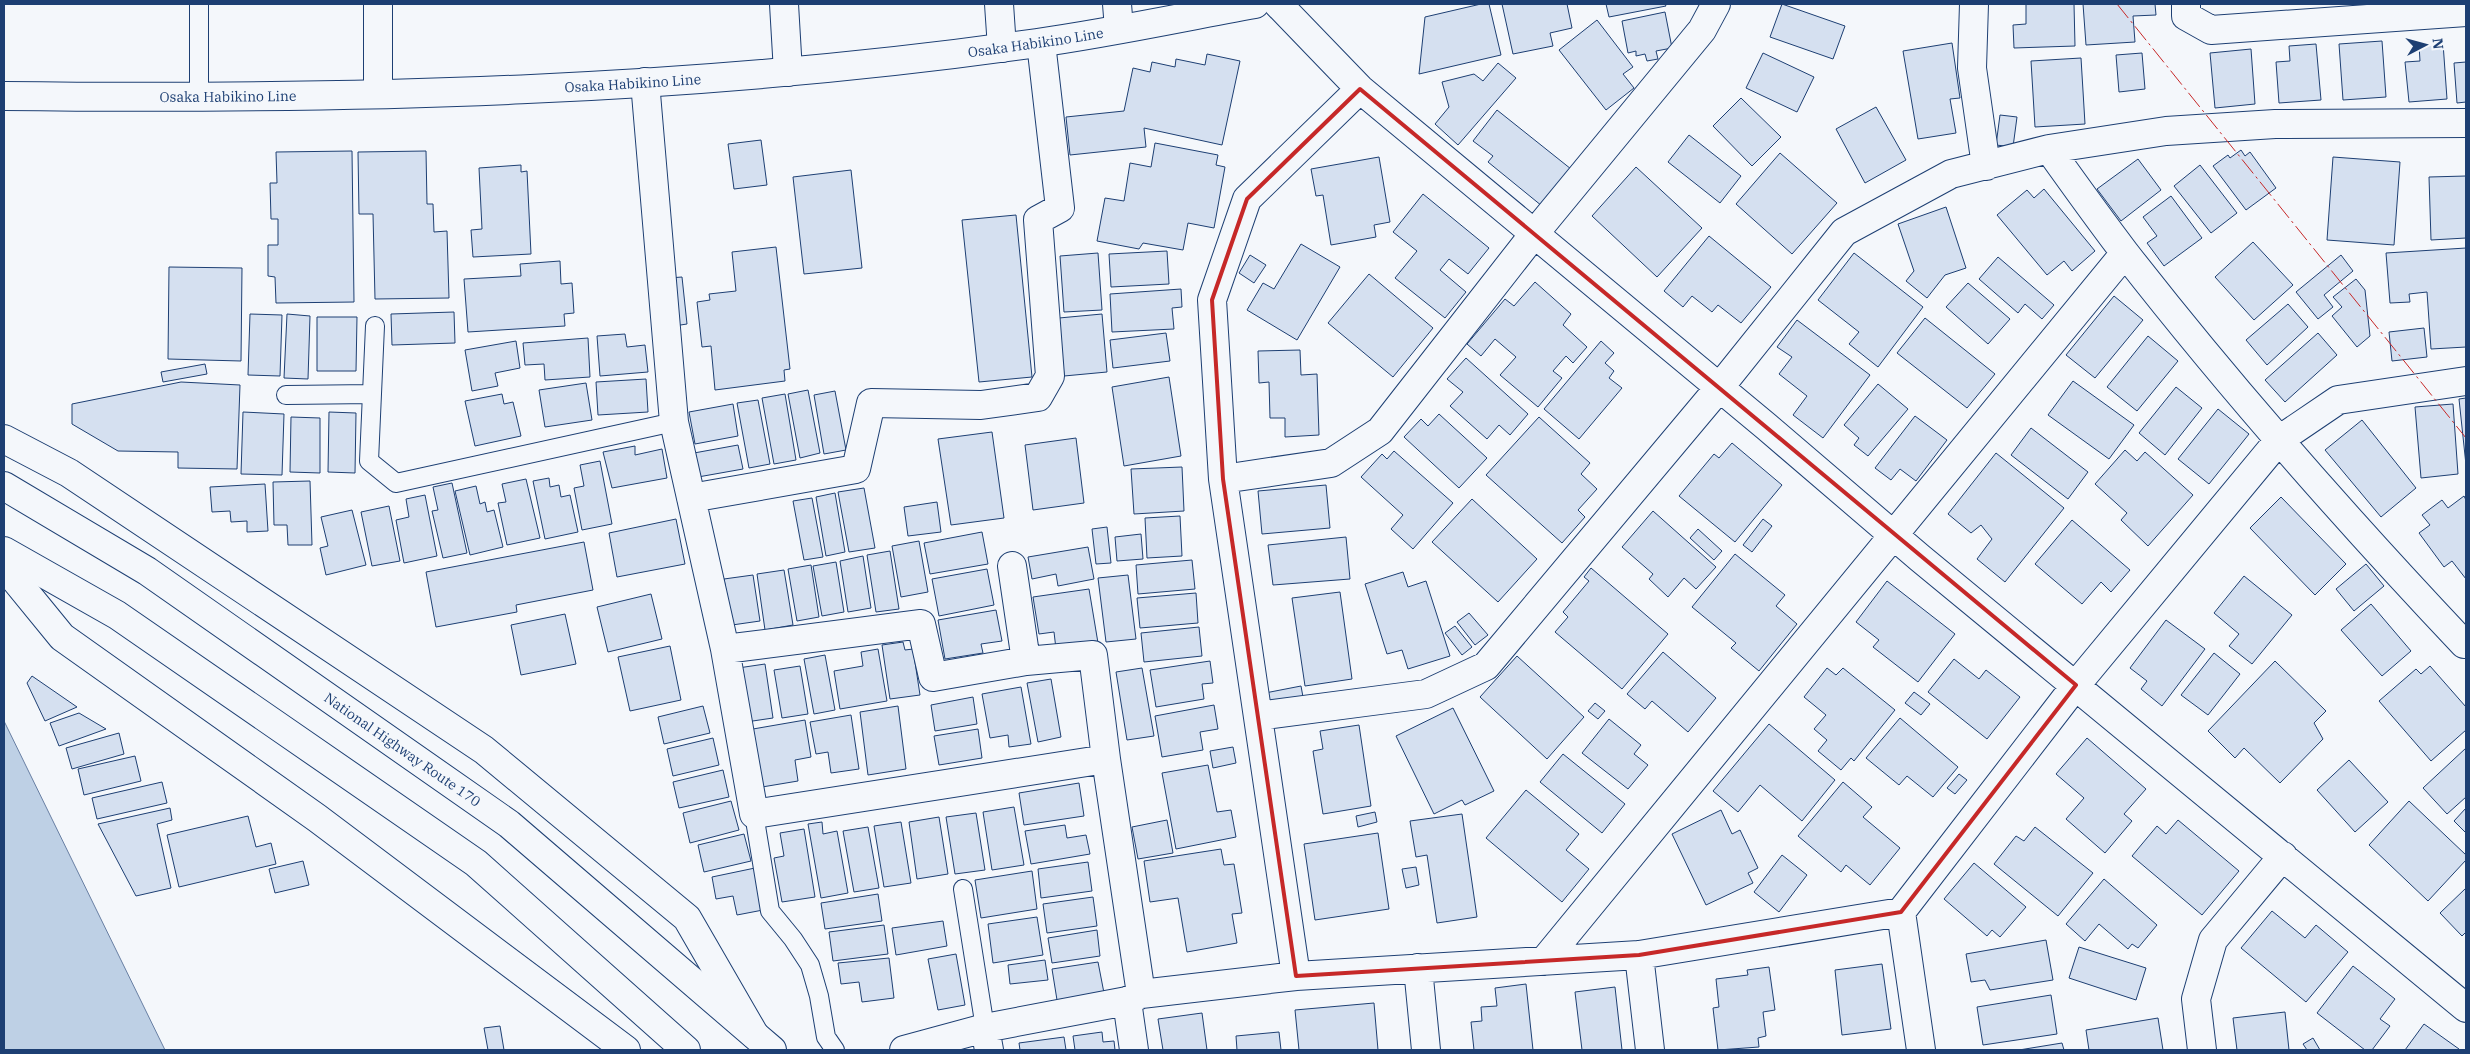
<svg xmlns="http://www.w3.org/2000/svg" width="2470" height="1054" viewBox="0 0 2470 1054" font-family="'IBM Plex Serif',serif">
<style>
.water{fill:#bed0e5;stroke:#687fa3}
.building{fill:#d5e0f0;stroke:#1d3f73}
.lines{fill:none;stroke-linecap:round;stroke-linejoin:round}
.service-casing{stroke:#1d3f73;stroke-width:20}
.minor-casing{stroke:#1d3f73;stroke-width:30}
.secondary-casing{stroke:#1d3f73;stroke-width:30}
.trunk-casing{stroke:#1d3f73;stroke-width:30}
.service{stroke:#f4f7fb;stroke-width:18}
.minor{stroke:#f4f7fb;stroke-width:28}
.secondary{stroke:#f4f7fb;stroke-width:28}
.trunk{stroke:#f4f7fb;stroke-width:28}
.power{stroke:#c62828;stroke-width:1;stroke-dasharray:18 4 2.5 4;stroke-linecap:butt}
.marked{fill:none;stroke:#c62828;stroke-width:4;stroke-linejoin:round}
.labels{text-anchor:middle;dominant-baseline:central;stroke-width:4;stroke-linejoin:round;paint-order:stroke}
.street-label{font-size:14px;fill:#1d3f73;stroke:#f4f7fb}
</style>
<rect width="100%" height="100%" fill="#f4f7fb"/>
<!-- water -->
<path class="water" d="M4,721L165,1050H4Z"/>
<!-- building -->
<path class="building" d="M1481,4H1489L1501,55L1419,74L1425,17Z
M1502,4H1567L1572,28L1550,33L1553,46L1513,54Z
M1606,4H1665L1666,6L1609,17Z
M1782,4L1845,26L1833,59L1770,37Z
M2026,4H2074L2075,46L2014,48L2013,25L2026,24Z
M2083,4H2155L2156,15L2133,16L2135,42L2086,45Z
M1665,12L1672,48L1656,51L1658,59L1647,61L1645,54L1636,56V51L1628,53L1622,21Z
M1597,20L1633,67L1623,74L1634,88L1606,110L1559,50Z
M2382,41L2386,97L2343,100L2339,44Z
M1952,43L1960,98L1950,99L1956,133L1918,139L1903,51Z
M2443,43L2447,99L2409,102L2405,62L2420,61L2419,45Z
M2316,44L2321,100L2279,103L2276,62L2290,61L2289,46Z
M2251,49L2255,104L2215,108L2210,53Z
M1763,53L1814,77L1797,112L1746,88Z
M2142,53L2145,89L2119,92L2116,55Z
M1207,54L1240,61L1222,145L1144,128L1146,147L1070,155L1066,117L1124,111L1133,68L1150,72L1152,62L1175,67L1176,59L1205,65Z
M2081,58L2085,124L2035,127L2031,61Z
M2466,62V102L2457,103L2454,63Z
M1498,63L1516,78L1458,145L1435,124L1449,107L1442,82L1474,74L1483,81Z
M1741,98L1781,137L1752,166L1713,126Z
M1876,107L1906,160L1865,183L1836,129Z
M1497,110L1571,169L1542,206L1488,162L1493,156L1473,141Z
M2000,115L2017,117L2013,147L1996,145Z
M1689,135L1741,176L1720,203L1668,162Z
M761,140L767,185L734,189L728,144Z
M1155,143L1218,155L1216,165L1225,167L1214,228L1188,223L1183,250L1143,243L1139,249L1097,241L1105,198L1124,201L1130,163L1151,167Z
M2241,150L2245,156L2250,152L2276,188L2246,210L2213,166L2228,155L2230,158Z
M352,151L354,302L276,303L275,277L268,276V245H278V219H271L270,183H277L276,152Z
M426,151L427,204H433L434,232L447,231L449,298L375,299L373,214H359L358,152Z
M1780,153L1837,203L1792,254L1736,204Z
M1379,157L1390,222L1374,225L1376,237L1331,245L1323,195L1316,196L1311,169Z
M2333,157L2400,162L2394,245L2327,240Z
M2138,159L2161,190L2121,221L2097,189Z
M521,165V172L527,171L531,254L473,257L471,230L482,229L479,168Z
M2200,165L2237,213L2211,233L2174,186Z
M1636,167L1702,228L1657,277L1592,216Z
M851,170L862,268L804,274L793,177Z
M2466,176V238L2431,240L2429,177Z
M2044,189L2095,251L2072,271L2064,261L2047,275L1997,215L2027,190L2034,198Z
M1423,194L1489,248L1468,274L1449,259L1440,270L1466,292L1445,318L1395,278L1417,251L1393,232Z
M2171,196L2202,238L2164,266L2147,243L2157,236L2143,217Z
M1946,207L1966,268L1945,275L1927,298L1906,281L1914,271L1898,224Z
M1016,215L1032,377L979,382L962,220Z
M1709,236L1771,287L1741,323L1718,305L1712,312L1692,296L1683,307L1664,291Z
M2253,242L2293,285L2254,320L2215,277Z
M1301,244L1340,267L1297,340L1247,310L1263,283L1274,289Z
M776,247L790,369L784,370L785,381L715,390L711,346L702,347L697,302L710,300L709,294L736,291L732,252Z
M2466,248V347L2431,349L2427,292L2409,294L2410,302L2390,303L2386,253Z
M1167,251L1169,284L1111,287L1109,254Z
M1098,253L1102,310L1064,312L1060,256Z
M1854,253L1923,307L1878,367L1849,344L1859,332L1818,300Z
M1250,255L1266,265L1254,283L1239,273Z
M2341,255L2353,271L2324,295L2333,307L2318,319L2296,292Z
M1998,257L2054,305L2042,319L2025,304L2018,313L1979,279Z
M560,261L561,284L572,283L574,313L564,314L565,326L468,332L464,279L521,276L520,264Z
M169,267L242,268L241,361L168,359Z
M1369,274L1433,328L1393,377L1328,323Z
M682,277L687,324L674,326L669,278Z
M2356,279L2365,290L2370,336L2357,347L2332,316L2342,307L2333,297Z
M1535,282L1571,314L1563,325L1587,347L1573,363L1566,356L1553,371L1562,378L1538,407L1500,375L1516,357L1495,339L1481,356L1467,344L1505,299L1514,306Z
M1968,283L2010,319L1988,344L1946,307Z
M1181,289L1182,307L1172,308L1174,329L1112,332L1110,294Z
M2114,296L2143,320L2095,378L2066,355Z
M2288,304L2308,327L2267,365L2246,340Z
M454,312L455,343L392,345L391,314Z
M250,314L282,315L280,376L248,375Z
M287,314L310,316L308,379L284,378Z
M1102,314L1107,372L1064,376L1059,318Z
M317,317H357L356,371H317Z
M1925,318L1995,374L1967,408L1897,353Z
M1797,320L1870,375L1823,438L1793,415L1807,396L1779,374L1792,357L1777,347Z
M2424,328L2427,357L2392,361L2389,332Z
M1166,333L1170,361L1113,368L1110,340Z
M2318,333L2337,355L2285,402L2265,380Z
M625,334L627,347L645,345L648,372L600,376L597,336Z
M2148,336L2178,361L2137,411L2107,387Z
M588,338L590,377L545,380L544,364L525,365L523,343Z
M516,341L520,368L495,373L498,386L472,391L465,350Z
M1601,341L1614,353L1605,363L1614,371L1609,378L1622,388L1579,439L1544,409Z
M1300,350L1301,375L1317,374L1319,435L1285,437V418H1270L1269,382L1259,383L1258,351Z
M1466,358L1528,414L1510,435L1499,425L1487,439L1450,406L1463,392L1447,379Z
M205,364L207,374L163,382L161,372Z
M1169,377L1181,456L1124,466L1112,387Z
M646,379L648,412L598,415L596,382Z
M2073,381L2134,425L2109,459L2048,415Z
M181,382L240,385L237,469L178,468V452L118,451L72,424V404Z
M586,383L592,420L545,427L539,390Z
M1878,384L1908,409L1868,456L1854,445L1859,438L1844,425Z
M2176,387L2202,408L2165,455L2139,433Z
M808,390L820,453L800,458L788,394Z
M835,391L846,450L824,454L814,395Z
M502,394L504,404L513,402L521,436L475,446L465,401Z
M785,394L796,460L774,464L762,398Z
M2466,398V465L2459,399Z
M758,400L770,464L749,468L737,403Z
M733,404L738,436L695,444L689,412Z
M2453,404L2458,474L2421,478L2415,407Z
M2218,409L2249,434L2209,484L2178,459Z
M243,412L284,414L282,475L241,474Z
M329,412L356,413L355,473L328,472Z
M1439,414L1487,458L1459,488L1404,437L1421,419L1428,426Z
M1915,416L1947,440L1916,481L1900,469L1891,480L1875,468Z
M291,417L320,418V473L290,472Z
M1539,417L1590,463L1581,474L1597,489L1578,510L1585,517L1562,543L1486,475Z
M2362,420L2416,488L2381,517L2325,450Z
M2031,428L2088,472L2068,499L2011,455Z
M992,432L1004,518L951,525L938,439Z
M1076,438L1084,503L1033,510L1025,445Z
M1732,443L1782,485L1735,542L1679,496L1714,454L1719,458Z
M738,445L743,469L698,477L694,453Z
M635,446V455L662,449L667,478L612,488L603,452Z
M2125,450L2137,461L2145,452L2193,495L2148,546L2121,520L2127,513L2095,484Z
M1394,451L1453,503L1413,549L1391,529L1403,515L1361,477L1382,454L1387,459Z
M1996,453L2064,508L2005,582L1977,559L1992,539L1981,525L1971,533L1948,514Z
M600,461L612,524L582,530L574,488L584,486L580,465Z
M1182,467L1184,511L1134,514L1131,469Z
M549,478L550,487L559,485L561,497L570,495L578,532L545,539L533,481Z
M526,479L540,538L507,545L498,503L506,502L502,484Z
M310,481L312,545H288L287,525H274L273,482Z
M452,483L467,553L443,558L432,511L438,510L433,487Z
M265,484L268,531L247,532V521L231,522L230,511L212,512L210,487Z
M1326,485L1330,528L1262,534L1258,491Z
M476,486L480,504L485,502L487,512L494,510L503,547L470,555L455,491Z
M864,488L875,548L849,552L838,492Z
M835,493L845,552L826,556L816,497Z
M425,495L437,556L404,563L396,520L409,517L406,499Z
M2464,496L2466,500V579L2452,561L2444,567L2419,533L2430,525L2422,515L2442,500L2448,508Z
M2281,497L2346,564L2315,595L2250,528Z
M812,498L823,557L804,560L793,501Z
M1472,499L1537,559L1498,602L1432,542Z
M937,502L941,532L908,536L904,507Z
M389,506L400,561L372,566L361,512Z
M352,510L366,565L326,575L320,548L328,546L321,517Z
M1653,511L1716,567L1696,589L1684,578L1668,597L1649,579L1653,574L1622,547Z
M1180,516L1182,556L1147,558L1145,518Z
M676,519L685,564L617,577L609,533Z
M1763,519L1772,526L1752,552L1743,545Z
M2072,520L2130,570L2111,592L2101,582L2082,604L2035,564Z
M1107,527L1111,563L1096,564L1092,529Z
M1698,529L1722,551L1714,560L1690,538Z
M982,532L988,564L930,574L924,543Z
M1141,534L1143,559L1117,561L1115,537Z
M1346,537L1350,579L1273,585L1268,545Z
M919,541L928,592L901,597L892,546Z
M584,542L593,590L516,605L517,612L436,627L426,572Z
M1088,547L1094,579L1058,586L1056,574L1032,579L1028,557Z
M890,551L899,609L876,612L867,555Z
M1735,554L1785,595L1776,606L1797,624L1759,671L1731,648L1736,643L1692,607Z
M863,556L871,608L848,612L840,561Z
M1192,560L1195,589L1138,594L1136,565Z
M836,562L844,612L822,616L813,566Z
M2366,564L2384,586L2354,611L2336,589Z
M811,565L819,617L797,621L788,569Z
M1591,568L1668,634L1622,689L1555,632L1568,617L1563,612L1589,581L1584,577Z
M987,569L994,605L939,616L932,579Z
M784,570L793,625L765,630L757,574Z
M1403,572L1408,587L1426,581L1450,656L1408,669L1402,650L1387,654L1365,584Z
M753,575L760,621L732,625L724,579Z
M1128,575L1136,639L1106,642L1098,578Z
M2244,576L2292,615L2252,664L2229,646L2239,634L2214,613Z
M1887,581L1955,634L1918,682L1873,647L1879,640L1856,622Z
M1089,589L1098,643L1056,649L1054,632L1039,634L1033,597Z
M1340,592L1352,679L1305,686L1292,598Z
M1196,593L1198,623L1140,628L1137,598Z
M651,594L662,639L608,652L597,607Z
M2371,604L2411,651L2382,676L2341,630Z
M996,610L1002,641L981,644L983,653L945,659L938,620Z
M1469,613L1488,635L1475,645L1457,622Z
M565,614L576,664L521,675L511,625Z
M2166,620L2205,649L2162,706L2141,689L2147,681L2130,668Z
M1455,626L1472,647L1462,655L1445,633Z
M1199,627L1202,656L1144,662L1141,633Z
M903,642L905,650L913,649L920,695L890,699L882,645Z
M670,646L681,700L630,711L618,657Z
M878,649L887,701L840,709L834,671L863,666L861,652Z
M1663,652L1716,698L1688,732L1652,701L1645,709L1627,694Z
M2214,653L2240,674L2208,715L2181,695Z
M825,655L835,710L814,714L804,659Z
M1517,656L1584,717L1547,759L1480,697Z
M1954,659L1979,679L1986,670L2020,697L1987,739L1928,692Z
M1210,661L1213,683L1202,684L1204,699L1156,707L1150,670Z
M2275,661L2326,711L2314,723L2323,739L2280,783L2244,748L2235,758L2208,731Z
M765,664L773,718L746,722L738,668Z
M800,666L808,714L782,718L774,670Z
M2430,666L2466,707V730L2431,761L2379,701L2416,669L2421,674Z
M1142,668L1154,736L1127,740L1116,672Z
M1827,668L1836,675L1843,668L1895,710L1854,761L1851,758L1841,770L1818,751L1827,740L1814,729L1826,715L1804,697Z
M32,676L77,707L45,721L27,683Z
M1051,679L1061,737L1038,742L1027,683Z
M1301,686L1303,697L1271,703L1260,694Z
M1021,687L1031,744L1009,747L1008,735L990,738L982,694Z
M1914,692L1930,704L1921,715L1905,703Z
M973,697L977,724L935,731L931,705Z
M1595,703L1605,711L1598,719L1588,711Z
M1214,705L1218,729L1200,732L1203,750L1162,757L1155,716Z
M703,706L710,733L664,744L658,717Z
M898,706L906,769L868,775L860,712Z
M1453,708L1494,791L1465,805L1462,800L1434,814L1396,736Z
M79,713L106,729L59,746L50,723Z
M851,715L859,769L831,773L828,752L816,754L810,722Z
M1900,718L1958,767L1933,797L1907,776L1899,785L1866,758Z
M1609,719L1641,745L1634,754L1648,765L1628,789L1582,753Z
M805,720L811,757L795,760L798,781L762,787L753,729Z
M1769,724L1835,780L1802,821L1760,785L1738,812L1713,791Z
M1359,725L1371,806L1323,814L1313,751L1323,749L1320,731Z
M978,729L982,758L939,765L934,736Z
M119,733L124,754L72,769L66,748Z
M713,738L719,765L673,776L667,749Z
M2087,738L2146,789L2124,814L2132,821L2105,853L2066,819L2084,798L2056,774Z
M1233,747L1236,763L1213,768L1210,751Z
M2466,748V797L2447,814L2423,788Z
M1563,754L1625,804L1602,833L1540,782Z
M135,756L141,781L84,795L78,769Z
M2349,760L2388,802L2355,832L2317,790Z
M1208,765L1217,812L1231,810L1236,837L1176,849L1162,773Z
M723,770L729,797L679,808L673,782Z
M1959,774L1967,780L1955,794L1947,788Z
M162,782L167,803L97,819L92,798Z
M1843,782L1872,807L1863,817L1900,848L1870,885L1846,865L1841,872L1798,836Z
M1079,783L1084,816L1024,825L1019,793Z
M1526,790L1579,834L1566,850L1589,869L1562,902L1486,838Z
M731,801L739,830L690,843L683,813Z
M2409,801L2466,855V860L2428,901L2369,845Z
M1014,807L1024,865L992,870L983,812Z
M170,808L172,820L157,824L171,888L136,896L98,824Z
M2466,808V833L2454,821Z
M1721,810L1732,834L1740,830L1758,868L1748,873L1753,883L1706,905L1672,834Z
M1375,812L1377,822L1358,827L1356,816Z
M976,813L985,870L955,874L946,817Z
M1462,814L1477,917L1437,923L1427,855L1416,857L1410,821Z
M248,816L256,847L271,843L276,864L179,887L167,835Z
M939,817L948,874L917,879L909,822Z
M1167,820L1173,853L1138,859L1132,827Z
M2178,820L2239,871L2202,915L2132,856L2157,826L2166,834Z
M822,822L823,834L837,831L848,893L821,898L808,824Z
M901,822L911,883L884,887L874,826Z
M1065,825L1067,838L1086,835L1090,854L1031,864L1025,831Z
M868,827L879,888L854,892L843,831Z
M2035,827L2093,873L2058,916L1994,864L2016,836L2024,841Z
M804,829L815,897L782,902L774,858L784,856L780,833Z
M1378,833L1389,909L1315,920L1304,844Z
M744,834L751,861L704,872L698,845Z
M1221,849L1224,865L1234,864L1242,913L1232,914L1237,943L1187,952L1178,898L1150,902L1144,861Z
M1782,855L1807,875L1779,912L1754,892Z
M303,861L309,885L275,893L269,869Z
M1088,862L1092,891L1041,898L1038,869Z
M1974,863L2026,907L2000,937L1992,930L1987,936L1944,899Z
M1416,867L1419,885L1406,888L1402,869Z
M755,868L763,910L737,915L733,896L716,899L712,877Z
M1032,871L1037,909L981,918L975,880Z
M2104,879L2157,925L2138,948L2132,944L2128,949L2099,924L2085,941L2066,924Z
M2466,888V932L2462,936L2440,913Z
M878,894L882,921L825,929L821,903Z
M1093,897L1097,926L1047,933L1043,904Z
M2272,911L2305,938L2316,925L2348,952L2306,1002L2241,948Z
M1037,917L1043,955L993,963L988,924Z
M943,921L947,946L896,955L892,928Z
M884,925L888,954L833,961L829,932Z
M1097,930L1100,956L1052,963L1048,938Z
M2046,940L2053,980L1990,990L1985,980L1971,982L1966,954Z
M2079,947L2146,968L2136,1000L2069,978Z
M956,954L965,1005L938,1010L928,959Z
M889,958L894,998L862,1002L859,982L841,984L838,963Z
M1045,960L1048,980L1010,984L1008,965Z
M1098,962L1104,993L1057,1000L1052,969Z
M1882,964L1891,1029L1842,1035L1835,970Z
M2353,966L2395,999L2380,1019L2390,1026L2372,1050H2365L2317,1013Z
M1769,967L1775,1010L1763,1012L1766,1036L1758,1038L1759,1047L1718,1050L1713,1008L1719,1007L1716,979L1748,975L1747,970Z
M1526,984L1533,1050H1474L1471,1022L1482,1021L1481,1007L1497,1006L1495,988Z
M1615,987L1622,1050H1582L1575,992Z
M2051,995L2057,1034L1983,1045L1977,1007Z
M1374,1003L1378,1050H1299L1295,1010Z
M2285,1012L2289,1050H2237L2233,1018Z
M1202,1013L1207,1050H1163L1158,1019Z
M2158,1018L2163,1050H2089L2086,1030Z
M2424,1024L2459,1049L2458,1050H2405Z
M500,1026L504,1050H488L484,1028Z
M1102,1032L1103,1042L1114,1041L1115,1050H1075L1073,1036Z
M1279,1032L1281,1050H1237L1236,1036Z
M1064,1037L1066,1050H1020L1019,1043Z
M2313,1038L2320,1050H2307L2303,1044Z
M2062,1043L2064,1050H2019Z"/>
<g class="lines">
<defs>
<path id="service" d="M199,98V4
M375,326L369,461L396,483L674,422
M286,395L372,394
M754,814L770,911L793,939L810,965L819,996L826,1037L835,1050
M963,889L985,1028"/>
<path id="minor" d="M784,4L788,72
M999,4L1002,48
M1117,4L1119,29
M1278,4L1360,89L1767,427L1920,558L2466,1008
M1974,4L1972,68L1986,166
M2186,4V16L2211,30L2466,12
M645,82L674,422L725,649L754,814L1106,759L1141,994
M378,93V4
M2049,149C2074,184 2099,219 2125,253C2231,389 2346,519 2464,644H2466
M1223,479L1331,463L1380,431L1534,234L1702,30L1716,4
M691,498L856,469L871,403L981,405L1038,397L1050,376L1038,220L1060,208L1041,43
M1012,566L1026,661
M725,649L921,624L933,677L1026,661L1093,655L1106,759
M1258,716L1426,694L1486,666L1719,388L1844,232L1951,174L2049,149L2166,131L2275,124L2466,123
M1901,912L1921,1050
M1639,955L1650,1050
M1544,961L2125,253
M1418,968L1426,1050
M1296,976L1223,479L1212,300L1247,199L1360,89
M1127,1001L1134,1050
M985,1028L989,1050
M904,1050L985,1028L1127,1001L1141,994L1296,976L1639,955L1901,912L2076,685L2279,440L2338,400L2466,381
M2202,1050L2196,999L2213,940L2283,856"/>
<g id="secondary">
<path id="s1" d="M4,96C349,100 695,92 1037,43C1110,33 1183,17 1255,4"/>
</g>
<g id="trunk">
<path d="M4,439L69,473L484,750L687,918L754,1034"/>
<path id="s2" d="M4,486L147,571L509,824L772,1050"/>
<path d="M4,551L117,615L476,863L686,1050"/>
<path d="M4,566L62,637L317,818L626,1050"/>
</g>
</defs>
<!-- service casing -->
<use href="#service" class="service-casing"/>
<!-- minor casing -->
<use href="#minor" class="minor-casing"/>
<!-- secondary casing -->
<use href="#secondary" class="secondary-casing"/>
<!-- trunk casing -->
<use href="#trunk" class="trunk-casing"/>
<!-- service -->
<use href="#service" class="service"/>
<!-- minor -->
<use href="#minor" class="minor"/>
<!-- secondary -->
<use href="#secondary" class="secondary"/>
<!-- trunk -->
<use href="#trunk" class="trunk"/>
<!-- power -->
<path class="power" d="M2117,4L2466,438"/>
</g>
<!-- marked area -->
<path class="marked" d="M1360,89L2076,685L1901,912L1639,955L1296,976L1223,479L1212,300L1247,199Z"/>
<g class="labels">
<!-- street labels -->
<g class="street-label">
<text stroke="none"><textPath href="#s1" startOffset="1034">Osaka Habikino Line</textPath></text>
<text stroke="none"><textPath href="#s1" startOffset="629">Osaka Habikino Line</textPath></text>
<text stroke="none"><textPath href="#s1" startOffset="224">Osaka Habikino Line</textPath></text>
<text stroke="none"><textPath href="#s2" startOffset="478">National Highway Route 170</textPath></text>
</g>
</g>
<!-- border -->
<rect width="2470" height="1054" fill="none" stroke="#1d3f73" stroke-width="10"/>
<!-- north arrow -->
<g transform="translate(2425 45) rotate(84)" stroke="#f4f7fb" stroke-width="4" paint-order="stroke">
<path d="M0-4L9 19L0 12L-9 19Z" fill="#1d3f73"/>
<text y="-8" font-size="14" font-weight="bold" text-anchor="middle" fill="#1d3f73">N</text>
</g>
</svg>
